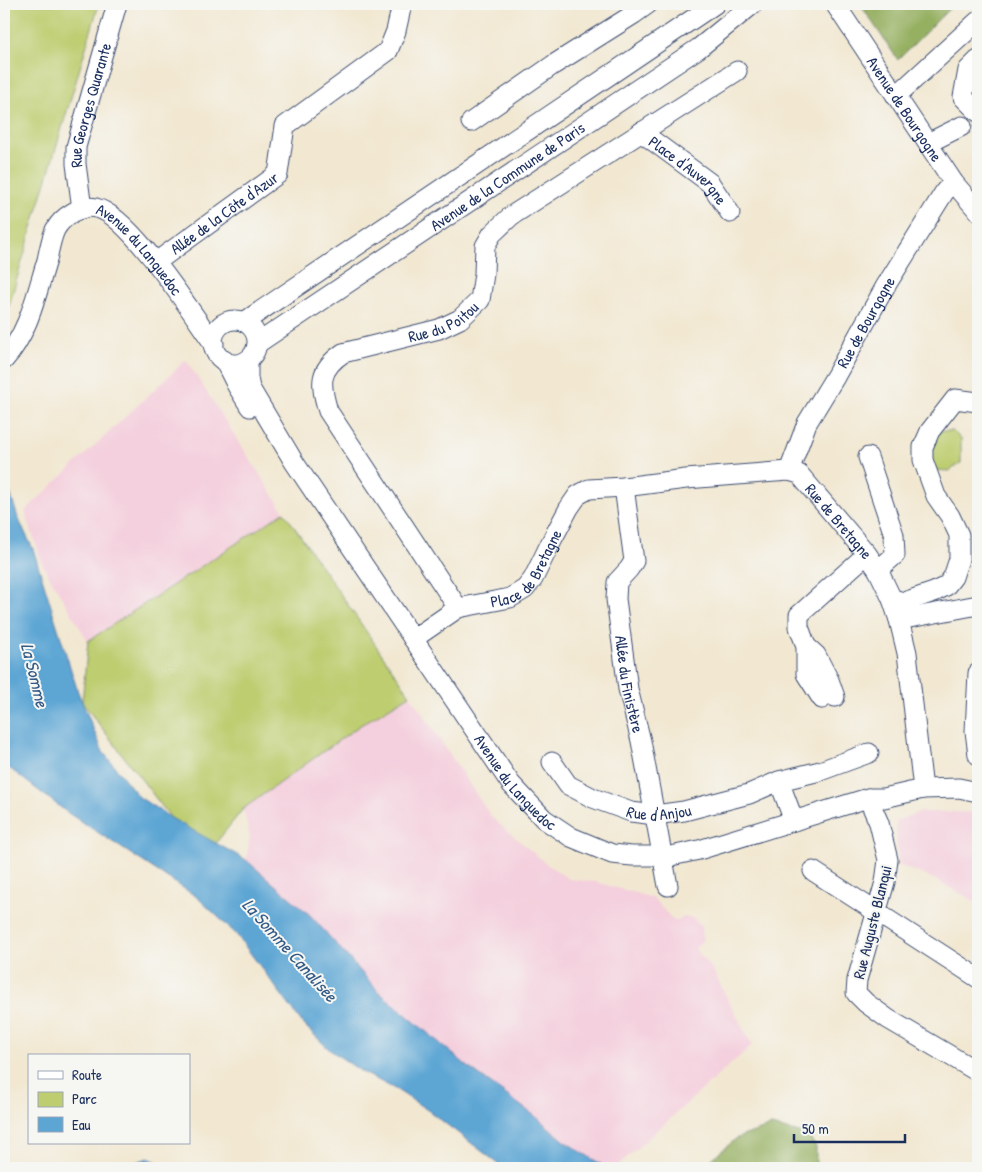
<svg xmlns="http://www.w3.org/2000/svg" width="982" height="1172" viewBox="0 0 982 1172" font-family="'Patrick Hand',sans-serif">
<style>
.built{fill:#f4cfdd}
.green{fill:#bdcd6f;stroke:#6c7e66}
.forest{fill:#96b062;stroke:#587060}
.water{fill:#5da6d4;stroke:#3c6a99}
.lines{fill:none;stroke-linecap:round;stroke-linejoin:round}
.minor-casing{stroke:#3b4b6f;stroke-width:21}
.minor{stroke:#fff;stroke-width:19}
.labels{text-anchor:middle;dominant-baseline:central;stroke-width:4;stroke-linejoin:round;paint-order:stroke}
.street-label{font-size:16px;fill:#1b2f5e;stroke:#f6f6f2}
.water-label{font-size:18px;font-style:italic;fill:#325987;stroke:#f6f6f2}
</style>
<rect width="100%" height="100%" fill="#f6f6f2"/>
<filter id="ink" filterUnits="userSpaceOnUse"><feTurbulence type="fractalNoise" baseFrequency=".02" numOctaves="2"/><feDisplacementMap in="SourceGraphic" scale="10" xChannelSelector="R" yChannelSelector="G"/><feConvolveMatrix kernelMatrix="1 2 1 2 8 2 1 2 1" color-interpolation-filters="sRGB"/></filter>
<filter id="wash" filterUnits="userSpaceOnUse"><feTurbulence type="fractalNoise" baseFrequency=".0096" numOctaves="4" result="noise"/><feDisplacementMap in="SourceGraphic" scale="20" xChannelSelector="R" yChannelSelector="G"/><feGaussianBlur stdDeviation="1.12" result="paint"/><feColorMatrix in="noise" values="0 0 0 0 0 0 0 0 0 0 0 0 0 0 0 0 0 1.4 0 .05"/><feComposite in="paint" operator="in"/></filter>
<g filter="url(#wash)">
<rect width="100%" height="100%" fill="#f2e8d2"/>
<!-- built -->
<path class="built" d="M186,360L284,512L88,641L43,566L25,511Z
M410,695L492,818L548,865L569,879L596,882L653,898L672,919L676,921L684,917L693,918L702,926L703,939L695,949L712,969L752,1045L615,1168H607L567,1143L535,1116L472,1070L380,993L310,915L246,860L250,837L243,809L359,726Z
M919,812H978V903L930,877L898,865L896,821Z"/>
<!-- green -->
<path class="green" d="M4,4H99L4,322Z
M937,431H953L961,439V463L949,471L935,470L928,460Z
M284,512L410,695L359,726L243,809L215,844L171,818L82,702L88,641Z"/>
<!-- forest -->
<path class="forest" d="M860,4H954L898,60Z
M771,1126L808,1135L816,1147V1168H701L737,1138Z"/>
<!-- water -->
<path class="water" d="M4,474L18,518L33,549L78,692L103,752L139,797L171,818L246,860L310,915L380,993L472,1070L535,1116L567,1143L607,1168H504L429,1111L397,1090L362,1072L330,1050L304,1025L236,934L197,897L68,813L4,764Z
M148,1158L167,1166L168,1168H131L133,1163Z"/>
</g>
<g filter="url(#ink)">
<g class="lines">
<defs>
<g id="minor">
<path id="s1" d="M835,4L954,183L978,211"/>
<path d="M978,60L968,70L963,97L978,112"/>
<path d="M896,96L978,21"/>
<path d="M471,122L553,65L634,14L648,4"/>
<path id="s2" d="M641,132L710,183L730,213"/>
<path d="M928,143L962,126"/>
<path id="s3" d="M82,209L76,164V147L117,4"/>
<path id="s4" d="M156,262L278,174L285,126L388,51L396,31L402,4"/>
<circle cx="235" cy="342" r="22"/>
<path d="M244,322L715,4"/>
<path id="s5" d="M258,343L699,48L753,4"/>
<path id="s6" d="M4,360C29,332 36,295 47,260C49,250 51,239 55,230C62,217 81,204 96,208C129,214 193,315 214,344"/>
<path d="M224,360L237,386L250,407"/>
<path id="s7" d="M248,360V378L250,388L294,462L511,784L544,819L571,837L612,854L632,856H671L699,850L868,798H884L923,789L959,788L978,792"/>
<path d="M868,457L894,535L895,555L878,570"/>
<path id="s8" d="M789,471L807,423L835,377L885,287L945,191L954,183"/>
<path id="s9" d="M624,487L634,561L629,569L617,582L616,599L628,689L641,741L668,886"/>
<path d="M892,599L904,602L934,592L946,586L953,577L959,559V535L950,516L936,496L923,460V447L930,431L955,399L978,402"/>
<path id="s10" d="M458,608L328,411C320,384 318,370 343,353L439,329L460,319L480,300L484,274L485,246L492,234L511,216L737,71"/>
<path d="M899,620L978,605"/>
<path id="s11" d="M413,639L458,608L510,598L525,589L533,579L553,538L569,508L578,495L589,489L624,487L686,479L789,471L799,474L867,554L878,570L892,599L899,620L907,653L923,789"/>
<path d="M806,646V674L822,699"/>
<path d="M978,673L975,731L978,755"/>
<path d="M835,697L829,680L816,655L806,646L799,627V615L867,554"/>
<path id="s12" d="M552,762L568,785L593,798L631,812L655,815L684,811L749,794L779,781L820,771L869,753"/>
<path d="M779,781L794,821"/>
<path d="M868,798L879,823L888,860L885,882L857,980L856,993L866,1003L888,1019L978,1072"/>
<path d="M813,871L978,978"/>
</g>
</defs>
<!-- minor casing -->
<use href="#minor" class="minor-casing"/>
<!-- minor -->
<use href="#minor" class="minor"/>
</g>
</g>
<g class="labels">
<!-- street labels -->
<g class="street-label">
<text stroke="none"><textPath href="#s3" startOffset="106">Rue Georges Quarante</textPath></text>
<text stroke="none"><textPath href="#s1" startOffset="126">Avenue de Bourgogne</textPath></text>
<text stroke="none"><textPath href="#s2" startOffset="61">Place d'Auvergne</textPath></text>
<text stroke="none"><textPath href="#s5" startOffset="300">Avenue de la Commune de Paris</textPath></text>
<text stroke="none"><textPath href="#s4" startOffset="84">Allée de la Côte d'Azur</textPath></text>
<text stroke="none"><textPath href="#s6" startOffset="251">Avenue du Languedoc</textPath></text>
<text stroke="none"><textPath href="#s10" startOffset="408">Rue du Poitou</textPath></text>
<text stroke="none"><textPath href="#s8" startOffset="168">Rue de Bourgogne</textPath></text>
<text stroke="none"><textPath href="#s11" startOffset="519">Rue de Bretagne</textPath></text>
<text stroke="none"><textPath href="#s11" startOffset="140">Place de Bretagne</textPath></text>
<text stroke="none"><textPath href="#s9" startOffset="205">Allée du Finistère</textPath></text>
<text stroke="none"><textPath href="#s7" startOffset="504">Avenue du Languedoc</textPath></text>
<text stroke="none"><textPath href="#s12" startOffset="125">Rue d'Anjou</textPath></text>
<text transform="translate(872 922) rotate(-76)">Rue Auguste Blanqui</text>
</g>
<!-- water labels -->
<g class="water-label">
<text transform="translate(35 675) rotate(76)">La Somme</text>
<text transform="translate(290 950) rotate(48)">La Somme Canalisée</text>
</g>
</g>
<!-- margin -->
<rect width="982" height="1172" fill="none" stroke="#f6f6f2" stroke-width="20"/>
<!-- legend -->
<rect x="28" y="1054" width="162" height="90" fill="#f6f6f2" stroke="#9ea6b7"/>
<rect x="38" y="1071" width="25" height="8" fill="#ffffff" stroke="#9ea6b7"/>
<text x="72" y="1080" font-size="15" fill="#1b2f5e">Route</text>
<rect x="38" y="1092" width="25" height="15" fill="#bdcd6f" stroke="#9ea6b7"/>
<text x="72" y="1104" font-size="15" fill="#1b2f5e">Parc</text>
<rect x="38" y="1117" width="25" height="15" fill="#5da6d4" stroke="#9ea6b7"/>
<text x="72" y="1130" font-size="15" fill="#1b2f5e">Eau</text>
<!-- scale -->
<path d="M794 1134v8h111v-8" fill="none" stroke="#1b2f5e" stroke-width="2.5"/>
<text x="802" y="1134" font-size="15" fill="#1b2f5e" stroke="#f6f6f2" stroke-width="4" paint-order="stroke">50 m</text>
</svg>
